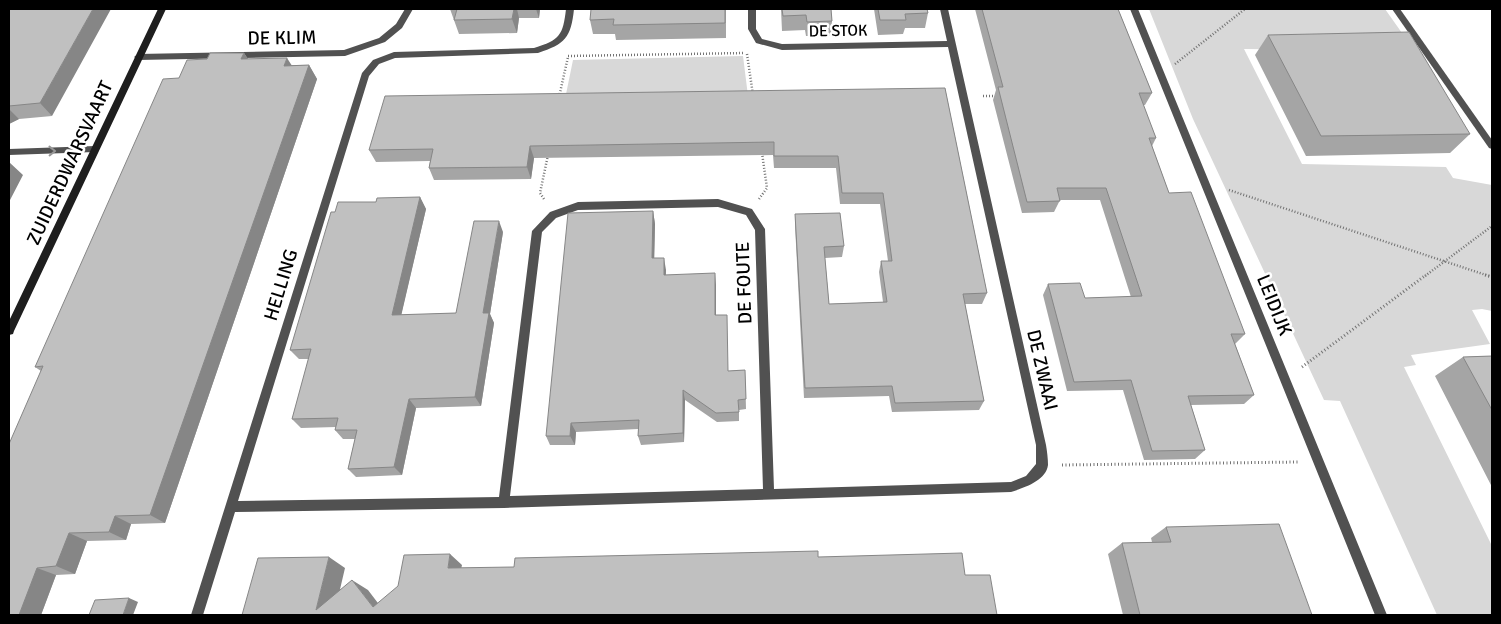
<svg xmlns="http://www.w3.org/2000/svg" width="1501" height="624" viewBox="0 0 1501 624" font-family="Signika,sans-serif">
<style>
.green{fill:#d8d8d8}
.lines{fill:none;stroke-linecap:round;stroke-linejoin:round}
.path-far1{stroke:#737373;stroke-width:2.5;stroke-dasharray:1 2;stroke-linecap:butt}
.path{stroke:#737373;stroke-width:3;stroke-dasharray:1 2.5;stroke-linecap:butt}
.service{fill:#515151;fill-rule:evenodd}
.minor{fill:#515151;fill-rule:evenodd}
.secondary{fill:#1e1e1e;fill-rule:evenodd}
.wall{fill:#a5a5a5}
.shaded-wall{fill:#868686}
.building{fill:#c0c0c0;stroke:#868686}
.oneway{stroke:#979797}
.labels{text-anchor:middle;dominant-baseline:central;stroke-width:5;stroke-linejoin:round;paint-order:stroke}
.far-street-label{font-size:16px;fill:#000;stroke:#fff}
.street-label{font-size:19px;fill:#000;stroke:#fff}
</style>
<rect width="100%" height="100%" fill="#fff"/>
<!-- green -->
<path class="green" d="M1149,9H1385L1414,50L1244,49L1302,164L1446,167L1453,178L1492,185V311L1482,309L1472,310L1490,344L1411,355L1416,365L1404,367L1492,546V615H1437L1340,401L1324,400L1193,119Z
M743,56L748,96L565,99L573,60Z"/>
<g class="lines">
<!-- path-far1 -->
<path class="path-far1" d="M747,54L753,95
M568,56L745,53
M1175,64L1245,9
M983,96H997
M559,97L568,57
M1229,190L1489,276
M544,199L540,193L548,155
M759,199L767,188L762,153
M1425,276L1492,226"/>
<!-- path -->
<path class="path" d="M1485,275L1492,277
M1302,367L1426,275
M1062,465L1298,462"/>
<!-- service -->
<path class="service" d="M1392,9H1400L1492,140V149L1489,148Z"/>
<!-- minor -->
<path class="minor" d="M405,9H413L402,28L385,42L345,56L138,60L134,57L138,54L344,50L379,38L396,24Z
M566,9H574C571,38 565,44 538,53L395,58L379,64L369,76L238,501L499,497L532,231L550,212L578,202L718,199L752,209L765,229L774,489L1011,482L1026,476L1036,464V445L948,47L782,50L756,43L748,29V9H756V29L762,39L782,44L947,41L940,9H948L1046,445C1047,451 1048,459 1048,465C1046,481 1023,488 1011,492L504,508L235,512L203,615H191L362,73L373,60L394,52L534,48C560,40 563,35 566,9ZM718,207L746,215L755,230L763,489L510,496L542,232L556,218L578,210Z
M1130,9H1138L1387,615H1375Z
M95,146L99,149L95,152L9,155V149Z"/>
<!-- secondary -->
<path class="secondary" d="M158,9H166L14,331L13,334L9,335V321Z"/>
</g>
<!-- wall -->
<path class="wall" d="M9,9L52,116L19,119L9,124Z
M450,9H540L539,18H519L517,33L459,34Z
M726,9V38L616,40L615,34H593L590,20Z
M781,9H831L832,21L831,36H806L805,30L782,31Z
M874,9H927L928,13L925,28H905L903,34L878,35Z
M975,9H1118L1152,93L1145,105H1143L1156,138L1152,146L1169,193L1245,334L1235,344L1254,395L1244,404L1191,405L1205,450L1195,459L1144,460L1123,390L1067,391L1043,295L1048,284L1085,298L1131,297L1100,200H1060L1054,212L1022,213L993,100L996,90Z
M1268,35L1470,134L1450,153L1306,156L1255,55Z
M244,53L248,59L292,65H309L317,79L165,523L131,524L126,540L87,541L75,574L56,575L41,615H9L41,371L35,367L179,78L207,59Z
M945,88L987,293L982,304H965L984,401L979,410L892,412L889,396L804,398L795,225V214L844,246L842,257L825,258L829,304L883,302L879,272L881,261H888L880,204H840L836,168H774L773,155L534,158L531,179L434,180L429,168L430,161L376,162L369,150Z
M420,197L426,209L401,315L456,313L503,232L490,314L494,323L481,406L416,408L402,475L356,477L348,469L355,439H343L335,430L336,427L301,428L292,419L309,359H299L290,350L335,212L376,202Z
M653,211L655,224L654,258L666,270V275L716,285V315L728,371L745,370L746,409L739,410V421L717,422L685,400L684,442L641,445L638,436V429L576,432L575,445H550L546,436Z
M1492,356V487L1435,376L1463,357Z
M1166,527L1312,615H1123L1108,554L1122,543L1152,542L1151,538Z"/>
<!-- shaded-wall -->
<path class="shaded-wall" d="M93,9H111L52,116L40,103Z
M514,9H517L519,18L517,33L512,19Z
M536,9H540L539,18Z
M244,53L253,67L241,59Z
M287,58L296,72L284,66Z
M309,65L317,79L165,523L150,515Z
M9,109L19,119L9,124Z
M530,146L534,158L531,179L527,167Z
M9,162L23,175L9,202Z
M420,197L426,209L399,325L392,315Z
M653,211L655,224L654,270L652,258Z
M499,221L503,232L490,314L494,323L481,406L475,397L483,313Z
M664,258L666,270L665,287L664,275Z
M715,273L716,285V326L715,315Z
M683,390L685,400L684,442L683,433Z
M409,399L416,408L402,475L394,467Z
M571,423L576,432L575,445L570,436Z
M115,516L131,524L126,540L109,532Z
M69,533L87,541L75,574L56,566Z
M450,554L462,565L459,579L448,568Z
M329,557L345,568L334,615L316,610Z
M37,568L56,575L41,615H19Z
M352,580L368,590L387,615L373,607Z
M129,598L138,602L133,615H123Z"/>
<!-- building -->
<path class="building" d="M9,9H93L40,103L9,106Z
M457,9H514L512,19L454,20Z
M591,9H725V23L613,25L614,19L590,20Z
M782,9H831L832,21L807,22L806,15L783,16Z
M878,9H927L928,13L905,14L906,20H880Z
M982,9H1118L1152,93H1139L1156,138H1149L1169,193L1191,192L1245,334H1231L1254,395L1188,396L1205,450L1152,451L1131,380L1074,382L1048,284L1080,283L1085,298L1142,296L1106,188H1057L1060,201L1027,202L998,87H1003Z
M1409,32L1470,134L1321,136L1268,35Z
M210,53H244L241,59L287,58L284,66L309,65L150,515L115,516L109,532L69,533L56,566L37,568L19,615H9V444L43,366L35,367L163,79L179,78L187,60L207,59Z
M945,88L987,293L963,294L984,401L895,403L892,386L805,388L795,214L840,213L844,246L824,247L829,304L887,302L881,261H892L883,193H842L838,156H774V142L530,146L527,167L429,168L433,149L369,150L385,96Z
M420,197L392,315L456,313L474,221H499L483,313H489L475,397L409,399L394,467L348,469L357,430H335L338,418L292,419L311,349L290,350L331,212H335L338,202H376L377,198Z
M653,211L652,258H664V275L715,273V315H727L728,371L745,370L746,399L738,400L739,412L716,413L683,390V433L638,436L639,420L571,423L570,436H546L568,213Z
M1492,356V410L1463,357Z
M1279,524L1312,615H1140L1122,543L1171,542L1166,527Z
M818,551V557L962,553L965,575H990L997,615H242L258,558L329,557L316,610L352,580L373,607L398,586L404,555L450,554L448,568L514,567L515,558Z
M129,598L123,615H89L95,600Z"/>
<!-- one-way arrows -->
<defs><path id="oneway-chevron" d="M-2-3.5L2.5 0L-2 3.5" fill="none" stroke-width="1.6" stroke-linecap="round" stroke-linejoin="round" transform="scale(1.25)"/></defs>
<use class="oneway" href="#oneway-chevron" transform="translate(52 151) rotate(-1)"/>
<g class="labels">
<!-- far-street labels -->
<g class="far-street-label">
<text transform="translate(838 31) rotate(-1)">DE STOK</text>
</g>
<!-- street labels -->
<g class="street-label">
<text transform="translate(282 38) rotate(-1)">DE KLIM</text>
<text transform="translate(70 163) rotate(-65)">ZUIDERDWARSVAART</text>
<text transform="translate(744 283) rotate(-92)">DE FOUTE</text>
<text transform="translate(281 285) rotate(-73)">HELLING</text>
<text transform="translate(1274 305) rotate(68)">LEIDIJK</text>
<text transform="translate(1042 370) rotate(77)">DE ZWAAI</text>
</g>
</g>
<!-- border -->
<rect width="1501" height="624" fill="none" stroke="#000000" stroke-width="20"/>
</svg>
